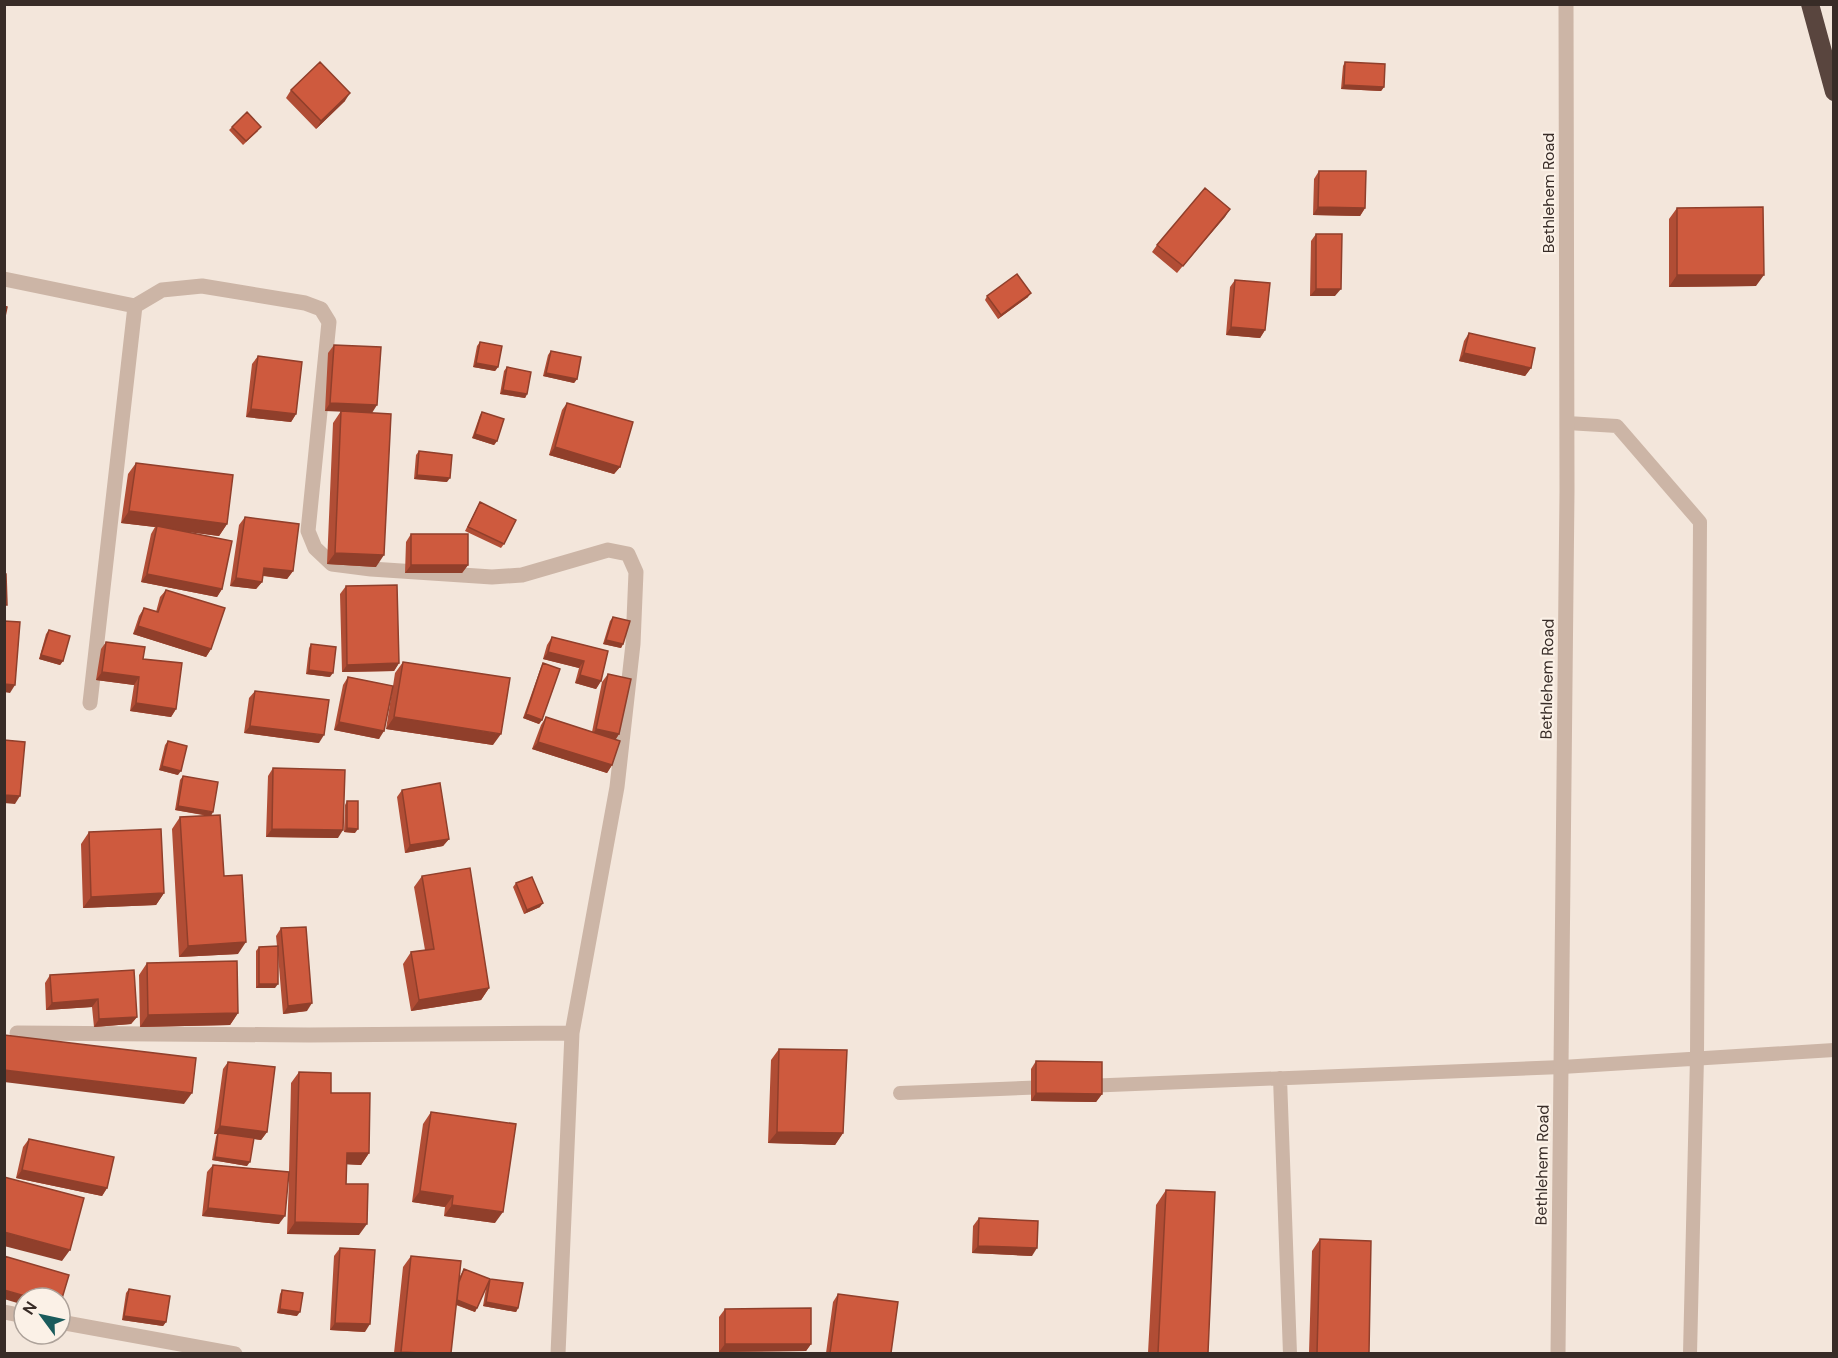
<svg xmlns="http://www.w3.org/2000/svg" width="1838" height="1358" viewBox="0 0 1838 1358" font-family="'DM Sans',sans-serif">
<style>
.lines{fill:none;stroke-linecap:round;stroke-linejoin:round}
.lane{stroke:#ccb5a6;stroke-width:14}
.street{stroke:#ccb5a6;stroke-width:15}
.highway{stroke:#59453e;stroke-width:18}
.wall{fill:#b14d35}
.shaded-wall{fill:#903f2b}
.building{fill:#ce5a3e;stroke:#903f2b;stroke-width:1.5}
.labels{text-anchor:middle;dominant-baseline:central;stroke-width:4.5;stroke-linejoin:round;paint-order:stroke}
.street-label{font-size:16px;fill:#382c27;stroke:#fbf1e7}
</style>
<rect width="100%" height="100%" fill="#f3e6db"/>
<g class="lines">
<!-- lane -->
<path class="lane" d="M1567,423L1617,426L1700,522L1697,1057L1690,1354
M1280,1078L1290,1354
M1085,1086L1562,1067L1834,1050
M900,1093L1048,1087"/>
<!-- street -->
<path class="street" d="M4,279L135,306L162,290L202,286L305,303L321,309L329,322L308,531L315,548L332,564L371,569L492,577L522,575L608,550L628,554L636,572L633,644L617,787L572,1033L558,1354
M90,703L135,306
M17,1033L309,1035L572,1033
M4,1312L24,1316
M60,1322L235,1354
M1558,1354L1567,491L1566,4"/>
<!-- highway -->
<path class="highway" d="M1810,4L1834,92"/>
</g>
<!-- wall -->
<path class="wall" d="M1345,62L1384,87L1381,91L1341,89L1343,66Z
M291,90L345,101L316,129L286,98Z
M232,127L258,131L243,145L229,130Z
M1319,171L1365,208L1360,216L1313,215L1314,179Z
M1677,208L1756,286L1669,287V219Z
M1230,209L1177,273L1152,252L1157,245Z
M1316,234L1335,296H1310L1311,241Z
M1235,280L1265,330L1260,338L1226,335L1230,287Z
M987,296L1028,297L998,319L985,300Z
M1469,333L1531,368L1525,376L1459,361L1464,341Z
M480,342L498,367L495,371L473,367L477,346Z
M334,345L372,413L376,567L327,564L333,423L341,411H325L328,353Z
M551,351L577,379L574,383L543,376L548,355Z
M258,356L296,414L291,422L246,417L252,364Z
M507,367L527,394L525,398L500,394L504,371Z
M567,403L620,467L614,474L549,455L562,410Z
M482,412L497,441L494,445L472,438L480,415Z
M419,451L447,482L414,479L416,455Z
M136,463L227,524L219,536L183,531L222,589L217,597L141,582L151,534L155,527L121,523L128,474Z
M480,502L504,544L501,548L465,531Z
M245,517L293,571L287,579L263,576L262,582L256,589L230,586L239,525Z
M411,534L468,565L462,573H405L406,542Z
M346,586L399,663L394,671L342,672L340,594Z
M166,590L211,649L206,657L133,634L139,616L144,608L156,612L160,597Z
M613,617L623,644L621,648L603,644L610,621Z
M49,630L63,661L60,665L39,659L46,634Z
M552,637L608,651L601,681L596,689L575,683L579,668L543,659L547,645Z
M106,642L143,659L176,709L171,717L130,711L134,685L96,680L101,649Z
M311,644L330,677L306,674L309,648Z
M403,662L493,745L386,729L392,691L379,739L334,730L343,685L348,677L393,686L395,673Z
M543,663L542,720L539,724L523,718L541,667Z
M608,674L619,734L615,740L612,765L607,773L532,749L541,725L546,717L592,732L602,682Z
M255,691L319,743L244,733L249,698Z
M168,741L178,775L159,770L165,745Z
M273,768L338,838L266,837L268,776Z
M183,776L211,816L224,876L238,954L179,957L172,829L180,817L208,816L175,810L180,780Z
M402,790L449,839L443,846L405,853L397,797Z
M347,801L355,833L344,832L345,805Z
M89,832L164,893L156,905L83,908L81,844Z
M422,876L489,988L481,1000L411,1011L403,964L411,952L425,950L414,887Z
M516,883L540,907L524,914L513,887Z
M281,928L307,1011L283,1014L278,955L275,988H256V951L259,947L277,946L276,936Z
M147,963L238,1013L230,1025L140,1027L139,975Z
M50,975L137,1017L131,1024L94,1027L92,1007L46,1010L45,983Z
M779,1049L843,1133L835,1145L768,1143L771,1060Z
M1036,1061L1102,1094L1096,1102L1031,1101V1069Z
M228,1062L267,1132L261,1140L254,1139L247,1166L212,1160L216,1137L217,1134H214L223,1069Z
M299,1072L331,1093L369,1153L361,1165L347,1164L346,1184L359,1235L287,1234L289,1178L279,1224L202,1216L207,1172L213,1165L289,1172L291,1083Z
M431,1112L495,1223L444,1216L445,1207L412,1202L423,1124Z
M29,1139L107,1188L102,1196L16,1178L23,1147Z
M1166,1190L1208,1353H1148L1156,1205Z
M979,1218L1032,1256L972,1253L973,1226Z
M1320,1239L1369,1353H1309L1312,1251Z
M340,1248L365,1332L330,1330L334,1256Z
M411,1256L459,1278L464,1269L490,1279L518,1308L516,1312L483,1306L486,1288L475,1312L456,1305L451,1353H394L403,1267Z
M129,1289L166,1322L163,1326L122,1320L126,1293Z
M282,1290L297,1316L277,1313L280,1294Z
M838,1294L891,1353H826L833,1302Z
M725,1309L811,1344L806,1351L719,1352V1317Z"/>
<!-- shaded-wall -->
<path class="shaded-wall" d="M1344,85L1384,87L1381,91L1341,89Z
M350,93L345,101L316,129L321,121Z
M1318,207L1365,208L1360,216L1313,215Z
M1230,209L1225,217L1177,273L1183,266Z
M1677,275H1764L1756,286L1669,287Z
M1316,289H1341L1335,296H1310Z
M1031,293L1028,297L998,319L1001,315Z
M1231,327L1265,330L1260,338L1226,335Z
M1464,353L1531,368L1525,376L1459,361Z
M476,363L498,367L495,371L473,367Z
M546,373L577,379L574,383L543,376Z
M503,390L527,394L525,398L500,394Z
M330,403L377,405L372,413L325,411Z
M251,409L296,414L291,422L246,417Z
M475,434L497,441L494,445L472,438Z
M555,447L620,467L614,474L549,455Z
M417,475L450,478L447,482L414,479Z
M129,511L227,524L219,536L156,528L157,526L155,527L121,523Z
M335,553L384,555L376,567L327,564Z
M411,565H468L462,573H405Z
M264,568L293,571L287,579L259,575Z
M147,574L222,589L217,597L141,582Z
M236,578L262,582L256,589L230,586Z
M138,626L211,649L206,657L133,634Z
M606,640L623,644L621,648L603,644Z
M548,652L584,661L579,668L543,659Z
M41,655L63,661L60,665L39,659Z
M399,663L394,671L342,672L347,665Z
M309,670L333,673L330,677L306,674Z
M102,672L139,677L134,685L96,680Z
M580,675L601,681L596,689L575,683Z
M4,684L15,685L10,693L4,692Z
M136,703L176,709L171,717L130,711Z
M526,714L542,720L539,724L523,718Z
M394,717L501,734L493,745L386,729Z
M339,722L384,731L379,739L334,730Z
M250,726L324,735L319,743L244,733Z
M596,729L619,734L614,742L591,737Z
M538,742L612,765L607,773L532,749Z
M162,766L181,771L178,775L159,770Z
M4,795L20,796L15,804L4,803Z
M178,806L213,812L211,816L175,810Z
M347,828L358,829L355,833L344,832Z
M272,829L343,830L338,838L266,837Z
M449,839L443,846L405,853L410,845Z
M164,893L156,905L83,908L91,897Z
M543,903L540,907L524,914L527,910Z
M246,942L238,954L179,957L188,946Z
M259,984H278L275,988H256Z
M489,988L481,1000L411,1011L419,1000Z
M98,999L92,1007L46,1010L52,1003Z
M312,1003L307,1011L283,1014L288,1006Z
M238,1013L230,1025L140,1027L148,1015Z
M137,1017L131,1024L94,1027L99,1019Z
M4,1070L192,1093L184,1104L4,1082Z
M1036,1093L1102,1094L1096,1102L1031,1101Z
M220,1126L267,1132L261,1140L218,1134V1133L217,1134H214Z
M777,1132L843,1133L835,1145L768,1143Z
M347,1153H369L361,1165L339,1164Z
M215,1157L250,1162L247,1166L212,1160Z
M22,1170L107,1188L102,1196L16,1178Z
M420,1191L453,1196L445,1207L412,1202Z
M452,1205L503,1212L495,1223L444,1216Z
M208,1208L285,1216L279,1224L202,1216Z
M295,1222L367,1224L359,1235L287,1234Z
M4,1232L70,1250L62,1261L4,1246Z
M978,1246L1037,1248L1032,1256L972,1253Z
M4,1290L32,1298H24V1305L4,1299Z
M452,1298L477,1308L475,1312L450,1302Z
M486,1302L518,1308L516,1312L483,1306Z
M280,1309L300,1312L297,1316L277,1313Z
M124,1316L166,1322L163,1326L122,1320Z
M335,1323L370,1324L365,1332L330,1330Z
M725,1344H811L806,1351L719,1352Z
M401,1352L422,1353H400Z"/>
<!-- building -->
<path class="building" d="M320,62L350,93L321,121L291,90Z
M1345,62L1385,64L1384,87L1344,85Z
M247,112L261,127L246,141L232,127Z
M1319,171H1366L1365,208L1318,207Z
M1205,188L1230,209L1183,266L1157,245Z
M1763,207L1764,275H1677V208Z
M1316,234H1342L1341,289H1316Z
M1017,274L1031,293L1001,315L987,296Z
M1235,280L1270,283L1265,330L1231,327Z
M4,306L7,307L4,321Z
M1469,333L1535,348L1531,368L1464,353Z
M480,342L502,346L498,367L476,363Z
M334,345L381,347L377,405L330,403Z
M551,351L581,357L577,379L546,373Z
M258,356L302,362L296,414L251,409Z
M507,367L531,372L527,394L503,390Z
M567,403L633,422L620,467L555,447Z
M341,411L391,414L384,555L335,553Z
M482,412L504,419L497,441L475,434Z
M419,451L452,455L450,478L417,475Z
M136,463L233,475L227,524L129,511Z
M480,502L516,520L504,544L468,527Z
M245,517L299,524L293,571L264,568L262,582L236,578Z
M157,526L232,541L222,589L147,574Z
M411,534H468V565H411Z
M4,574H6L7,605H4Z
M397,585L399,663L347,665L346,586Z
M166,590L225,608L211,649L138,626L144,608L158,612Z
M613,617L630,621L623,644L606,640Z
M4,621L20,622L15,685L4,684Z
M49,630L70,636L63,661L41,655Z
M552,637L608,651L601,681L580,675L584,661L548,652Z
M106,642L145,647L143,659L182,663L176,709L136,703L139,677L102,672Z
M311,644L336,647L333,673L309,670Z
M403,662L510,678L501,734L394,717Z
M543,663L560,669L542,720L526,714Z
M608,674L631,679L619,734L596,729Z
M348,677L393,686L384,731L339,722Z
M255,691L329,700L324,735L250,726Z
M546,717L620,741L612,765L538,742Z
M4,740L25,742L20,796L4,795Z
M168,741L187,746L181,771L162,766Z
M273,768L345,770L343,830L272,829Z
M183,776L218,782L213,812L178,806Z
M440,783L449,839L410,845L402,790Z
M347,801H358V829L347,828Z
M220,815L224,876L242,875L246,942L188,946L180,817Z
M161,829L164,893L91,897L89,832Z
M470,868L489,988L419,1000L411,952L434,949L422,876Z
M532,877L543,903L527,910L516,883Z
M306,927L312,1003L288,1006L281,928Z
M278,946V984H259V947Z
M237,961L238,1013L148,1015L147,963Z
M134,970L137,1017L99,1019L98,999L52,1003L50,975Z
M4,1035L196,1058L192,1093L4,1070Z
M779,1049L847,1050L843,1133L777,1132Z
M1036,1061L1102,1062V1094L1036,1093Z
M228,1062L275,1067L267,1132L220,1126Z
M299,1072L331,1073V1093H370L369,1153H347L346,1184H368L367,1224L295,1222Z
M431,1112L516,1124L503,1212L452,1205L453,1196L420,1191Z
M218,1133L254,1138L250,1162L215,1157Z
M29,1139L114,1157L107,1188L22,1170Z
M213,1165L289,1172L285,1216L208,1208Z
M4,1177L84,1198L70,1250L4,1232Z
M1166,1190L1215,1192L1208,1353H1158Z
M979,1218L1038,1221L1037,1248L978,1246Z
M1320,1239L1371,1241L1369,1353H1317Z
M340,1248L375,1250L370,1324L335,1323Z
M4,1256L69,1275L60,1305V1298H32L4,1290Z
M411,1256L461,1261L451,1353H422L401,1352Z
M464,1269L490,1279L523,1283L518,1308L486,1302L490,1279L477,1308L457,1300L459,1282Z
M129,1289L170,1296L166,1322L124,1316Z
M282,1290L303,1293L300,1312L280,1309Z
M838,1294L898,1302L891,1353H830Z
M811,1308V1344H725V1309Z"/>
<g class="labels">
<!-- street labels -->
<g class="street-label">
<text transform="translate(1548 193) rotate(-90)">Bethlehem Road</text>
<text transform="translate(1547 679) rotate(-89)">Bethlehem Road</text>
<text transform="translate(1542 1165) rotate(-89)">Bethlehem Road</text>
</g>
</g>
<!-- border -->
<rect width="1838" height="1358" fill="none" stroke="#382c27" stroke-width="12"/>
<!-- north arrow -->
<g transform="translate(42 1316) rotate(303)"><circle r="28" fill="#fbf1e7" stroke="#ada29a" stroke-width="1.5"/>
<path d="M0-4.5L10 22L0 15L-10 22Z" fill="#1a5b5c"/>
<text y="-9" font-size="16" font-weight="bold" text-anchor="middle" fill="#382c27">N</text>
</g>
</svg>
